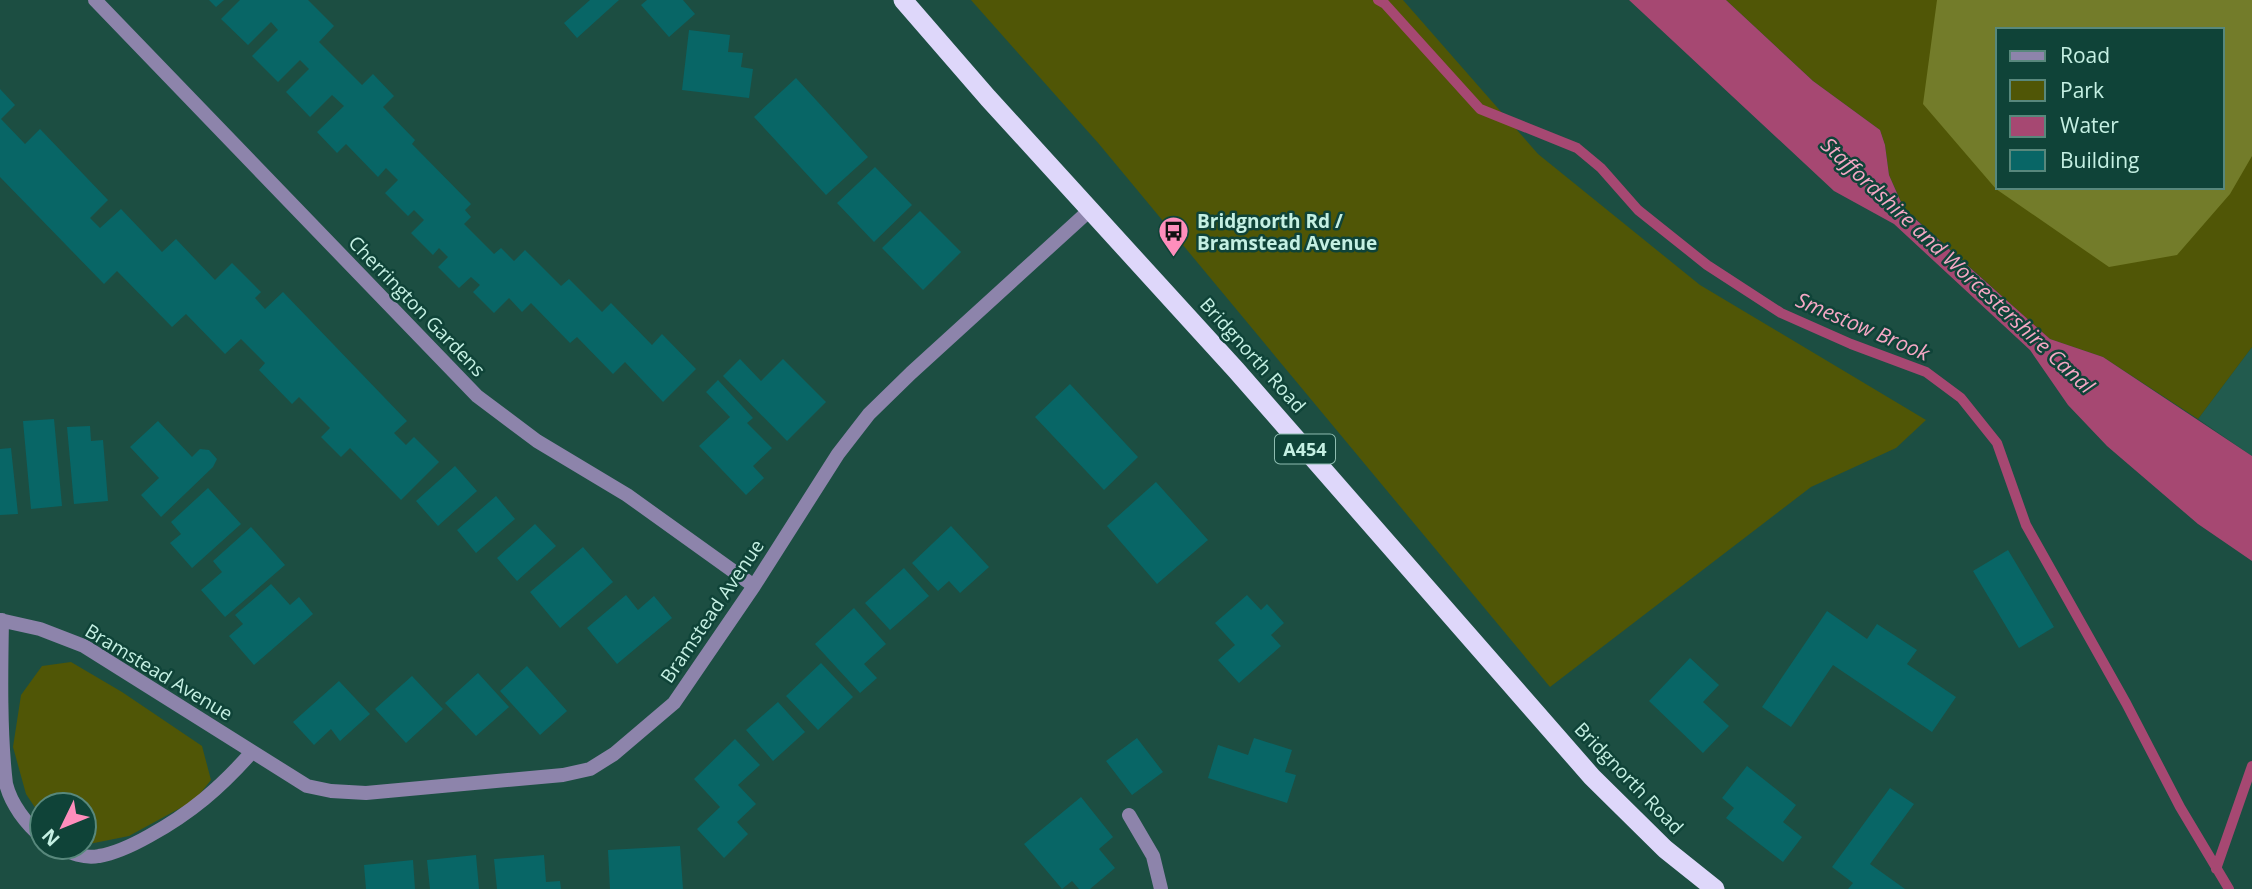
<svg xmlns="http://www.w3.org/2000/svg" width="2252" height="889" viewBox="0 0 2252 889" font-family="'Open Sans',sans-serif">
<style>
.built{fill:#225b4e}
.green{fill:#505606;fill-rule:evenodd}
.forest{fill:#737c2a;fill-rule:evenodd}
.water{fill:#a64872}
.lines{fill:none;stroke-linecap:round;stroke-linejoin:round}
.stream{stroke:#a64872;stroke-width:10}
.building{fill:#086666}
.service{stroke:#8d84ab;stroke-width:14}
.minor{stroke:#8d84ab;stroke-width:14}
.trunk{stroke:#ded7fa;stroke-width:19}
.labels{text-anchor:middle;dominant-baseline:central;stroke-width:5;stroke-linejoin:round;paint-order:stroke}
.shield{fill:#0f4338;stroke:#8ebcb0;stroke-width:2}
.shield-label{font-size:18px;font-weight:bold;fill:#c5f0e3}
.poi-label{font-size:19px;font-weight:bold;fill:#c5f0e3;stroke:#0f4338;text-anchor:start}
.street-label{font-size:19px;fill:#c5f0e3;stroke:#0f4338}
.water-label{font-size:21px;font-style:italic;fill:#f5a8c5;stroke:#0f4338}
</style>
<rect width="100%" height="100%" fill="#1c4e42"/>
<!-- built -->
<path class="built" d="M2252,347V456L2198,419Z"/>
<!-- green -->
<path class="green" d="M971,0H1403L1538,154L1700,285L1926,420L1896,448L1811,487L1550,687L1099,144Z
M1726,0H2252V347L2198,419L2103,357L2050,339L1904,208L1889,175L1885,145L1880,130L1813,81ZM1998,30H2222V187H1998Z
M71,662L122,692L202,746L211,780L195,800L129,836L84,845V805H42V818L26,794L13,747L21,695L42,666Z"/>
<!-- forest -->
<path class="forest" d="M1937,0H2252V156L2230,194L2177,255L2109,267L1996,189L1923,104ZM1998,30H2222V187H1998Z"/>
<!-- water -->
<path class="water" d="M1629,0H1726L1813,81L1880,130L1885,145L1889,175L1904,209L2050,339L2103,357L2252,456V561L2198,524L2107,446L2068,405L2030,350L1894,224L1834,191Z"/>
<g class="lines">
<!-- stream -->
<path class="stream" d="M1378,0L1385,4L1480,109L1577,148L1601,168L1638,210L1707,265L1781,313L1851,344L1926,372L1961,398L1997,443L2026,525L2126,703L2180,807L2229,889
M2216,869L2252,766"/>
</g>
<!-- building -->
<path class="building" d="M209,0H224L216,7Z
M240,0H308L334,26L319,42L362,85L373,74L394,96L383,107L415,140L412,144L471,204L465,210L471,217L464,224L494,254L501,248L514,261L525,250L561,286L569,279L602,312L611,303L652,345L662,334L696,369L663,402L625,362L613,374L577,337L570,343L531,303L522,312L509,298L494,313L473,292L480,285L471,277L459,288L438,267L448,257L439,248L433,255L411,233L424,220L414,210L408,216L385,193L398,180L386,168L378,177L346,144L337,153L317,132L344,106L332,95L310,117L286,92L309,69L300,60L278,82L252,56L278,30L271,22L248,45L221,19Z
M590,0H619L577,38L564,23Z
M647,0H683L695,14L669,37L641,5Z
M689,30L730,35L728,52L743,53L741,67L753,69L749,98L682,90Z
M796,78L868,157L826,195L754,117Z
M0,89L15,105L1,119L25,144L40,129L108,200L90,218L100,228L121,209L162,252L176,239L215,280L232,263L261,292L255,298L265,309L283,292L407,421L394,433L406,445L414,437L439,462L401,500L350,448L341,457L321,437L330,428L299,397L292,404L259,370L265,363L241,339L225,354L186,314L172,327L117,271L104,284L0,177Z
M875,167L912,205L874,242L837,203Z
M920,211L961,252L923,290L882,248Z
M740,359L761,381L783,359L826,402L787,441L723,376Z
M718,380L753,418L747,423L772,448L753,466L764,478L746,495L699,446L730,417L706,392Z
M1070,384L1138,457L1104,490L1035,417Z
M54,419L62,506L31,509L23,421Z
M158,421L192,457L200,449L209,450L217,459L213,467L161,517L141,495L159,478L130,447Z
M90,426L91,441L103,440L108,501L74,504L67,427Z
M11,448L18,514L0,515V449Z
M455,466L477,491L438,526L416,501Z
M1156,482L1208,540L1157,584L1107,526Z
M208,488L241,524L192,568L170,543L181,534L171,522Z
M496,496L515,519L476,553L457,530Z
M535,524L556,546L517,581L497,558Z
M951,526L989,567L960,593L949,581L938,591L912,563Z
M251,527L285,565L225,617L201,590L222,572L213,561Z
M583,547L613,582L560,628L530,592Z
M2008,550L2054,627L2019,648L1973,571Z
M904,568L929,596L890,630L865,603Z
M271,584L290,605L299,597L313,614L254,665L229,636L243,624L235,615Z
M626,595L638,610L654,596L672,618L617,664L587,628Z
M1247,595L1261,610L1267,604L1284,623L1271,635L1281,646L1239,683L1218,660L1235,645L1215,623Z
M854,608L886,644L864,664L877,678L860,693L815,644Z
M1827,611L1867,639L1877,624L1917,650L1907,664L1956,697L1932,732L1833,665L1791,727L1762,707Z
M1690,658L1719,685L1703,702L1729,726L1703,753L1649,701Z
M821,663L853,697L818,730L786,696Z
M527,666L567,711L540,735L500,691Z
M478,673L509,707L476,736L445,703Z
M412,676L443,709L406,743L375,709Z
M339,681L370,714L340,741L331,729L314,745L293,722Z
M778,702L805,732L773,761L746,730Z
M1137,738L1163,772L1132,795L1106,761Z
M1254,738L1292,750L1285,772L1296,775L1287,803L1208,778L1218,745L1248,755Z
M735,739L760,765L738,785L756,804L737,822L748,834L724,858L697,829L720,807L694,779Z
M1747,766L1796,805L1783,822L1802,837L1783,862L1726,818L1734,808L1722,798Z
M1890,788L1914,804L1870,864L1905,889H1848L1853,883L1832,867Z
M1081,797L1113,837L1099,849L1115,868L1090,889H1079L1072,881L1062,889L1024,844Z
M680,846L683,889H610L608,850Z
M476,855L479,889H430L427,860Z
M544,855L546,882L560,881L561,889H497L494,859Z
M413,860L415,889H366L364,865Z"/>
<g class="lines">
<!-- service -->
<path class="service" d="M1129,815L1153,856L1161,889"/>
<!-- minor -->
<path class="minor" d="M95,0L477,396L537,441L627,495L754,586
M0,620L40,629L84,646L307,786L331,791L366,793L563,775L590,769L614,754L674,703L754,586L838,454L869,414L911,373L1091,209
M2,620C1,672 0,734 6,784C11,804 26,824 42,837
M58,847C71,853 84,859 99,856C117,853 133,845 149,836C191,813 220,788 252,752"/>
<!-- trunk -->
<path class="trunk" d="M903,0L988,98L1236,370L1592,777L1665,849L1715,889"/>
</g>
<!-- icons -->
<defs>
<symbol id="bus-pin" viewBox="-11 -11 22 30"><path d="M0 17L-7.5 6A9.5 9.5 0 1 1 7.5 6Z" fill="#fe8ebc" stroke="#0f4338"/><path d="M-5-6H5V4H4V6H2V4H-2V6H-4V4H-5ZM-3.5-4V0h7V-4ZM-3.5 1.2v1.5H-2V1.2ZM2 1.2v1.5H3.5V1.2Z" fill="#111"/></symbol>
</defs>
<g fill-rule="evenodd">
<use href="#bus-pin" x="1156" y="214" width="35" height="47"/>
</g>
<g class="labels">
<!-- shield labels -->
<rect class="shield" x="1275" y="434.5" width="60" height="29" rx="5"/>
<g class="shield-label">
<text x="1305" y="449">A454</text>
</g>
<!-- poi labels -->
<g class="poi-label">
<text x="1197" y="221">Bridgnorth Rd /<tspan x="1197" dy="22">Bramstead Avenue</tspan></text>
</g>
<!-- street labels -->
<g class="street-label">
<text transform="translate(417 306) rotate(46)">Cherrington Gardens</text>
<text transform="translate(1253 355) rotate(48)">Bridgnorth Road</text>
<text transform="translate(712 611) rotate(-56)">Bramstead Avenue</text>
<text transform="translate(159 672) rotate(31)">Bramstead Avenue</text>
<text transform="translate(1629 778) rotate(46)">Bridgnorth Road</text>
</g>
<!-- water labels -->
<g class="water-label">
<text transform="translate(1958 265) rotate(43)">Staffordshire and Worcestershire Canal</text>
<text transform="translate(1863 326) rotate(23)">Smestow Brook</text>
</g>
</g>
<!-- legend -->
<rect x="1996" y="28" width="228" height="161" fill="#0f4338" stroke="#58887c" stroke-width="2"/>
<rect x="2010" y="51" width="35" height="10" fill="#8d84ab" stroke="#58887c" stroke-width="2"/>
<text x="2060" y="63" font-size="21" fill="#c5f0e3">Road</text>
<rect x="2010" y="80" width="35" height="21" fill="#505606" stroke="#58887c" stroke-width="2"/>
<text x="2060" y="98" font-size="21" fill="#c5f0e3">Park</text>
<rect x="2010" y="116" width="35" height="21" fill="#a64872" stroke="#58887c" stroke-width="2"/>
<text x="2060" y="133" font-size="21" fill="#c5f0e3">Water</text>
<rect x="2010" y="150" width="35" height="21" fill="#086666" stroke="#58887c" stroke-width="2"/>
<text x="2060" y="168" font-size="21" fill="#c5f0e3">Building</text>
<!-- north arrow -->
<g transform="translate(63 826) rotate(227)"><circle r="33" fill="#0f4338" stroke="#58887c" stroke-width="2"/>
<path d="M0-5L12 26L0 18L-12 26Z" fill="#fe8ebc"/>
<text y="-10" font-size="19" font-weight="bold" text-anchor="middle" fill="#c5f0e3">N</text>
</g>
</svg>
